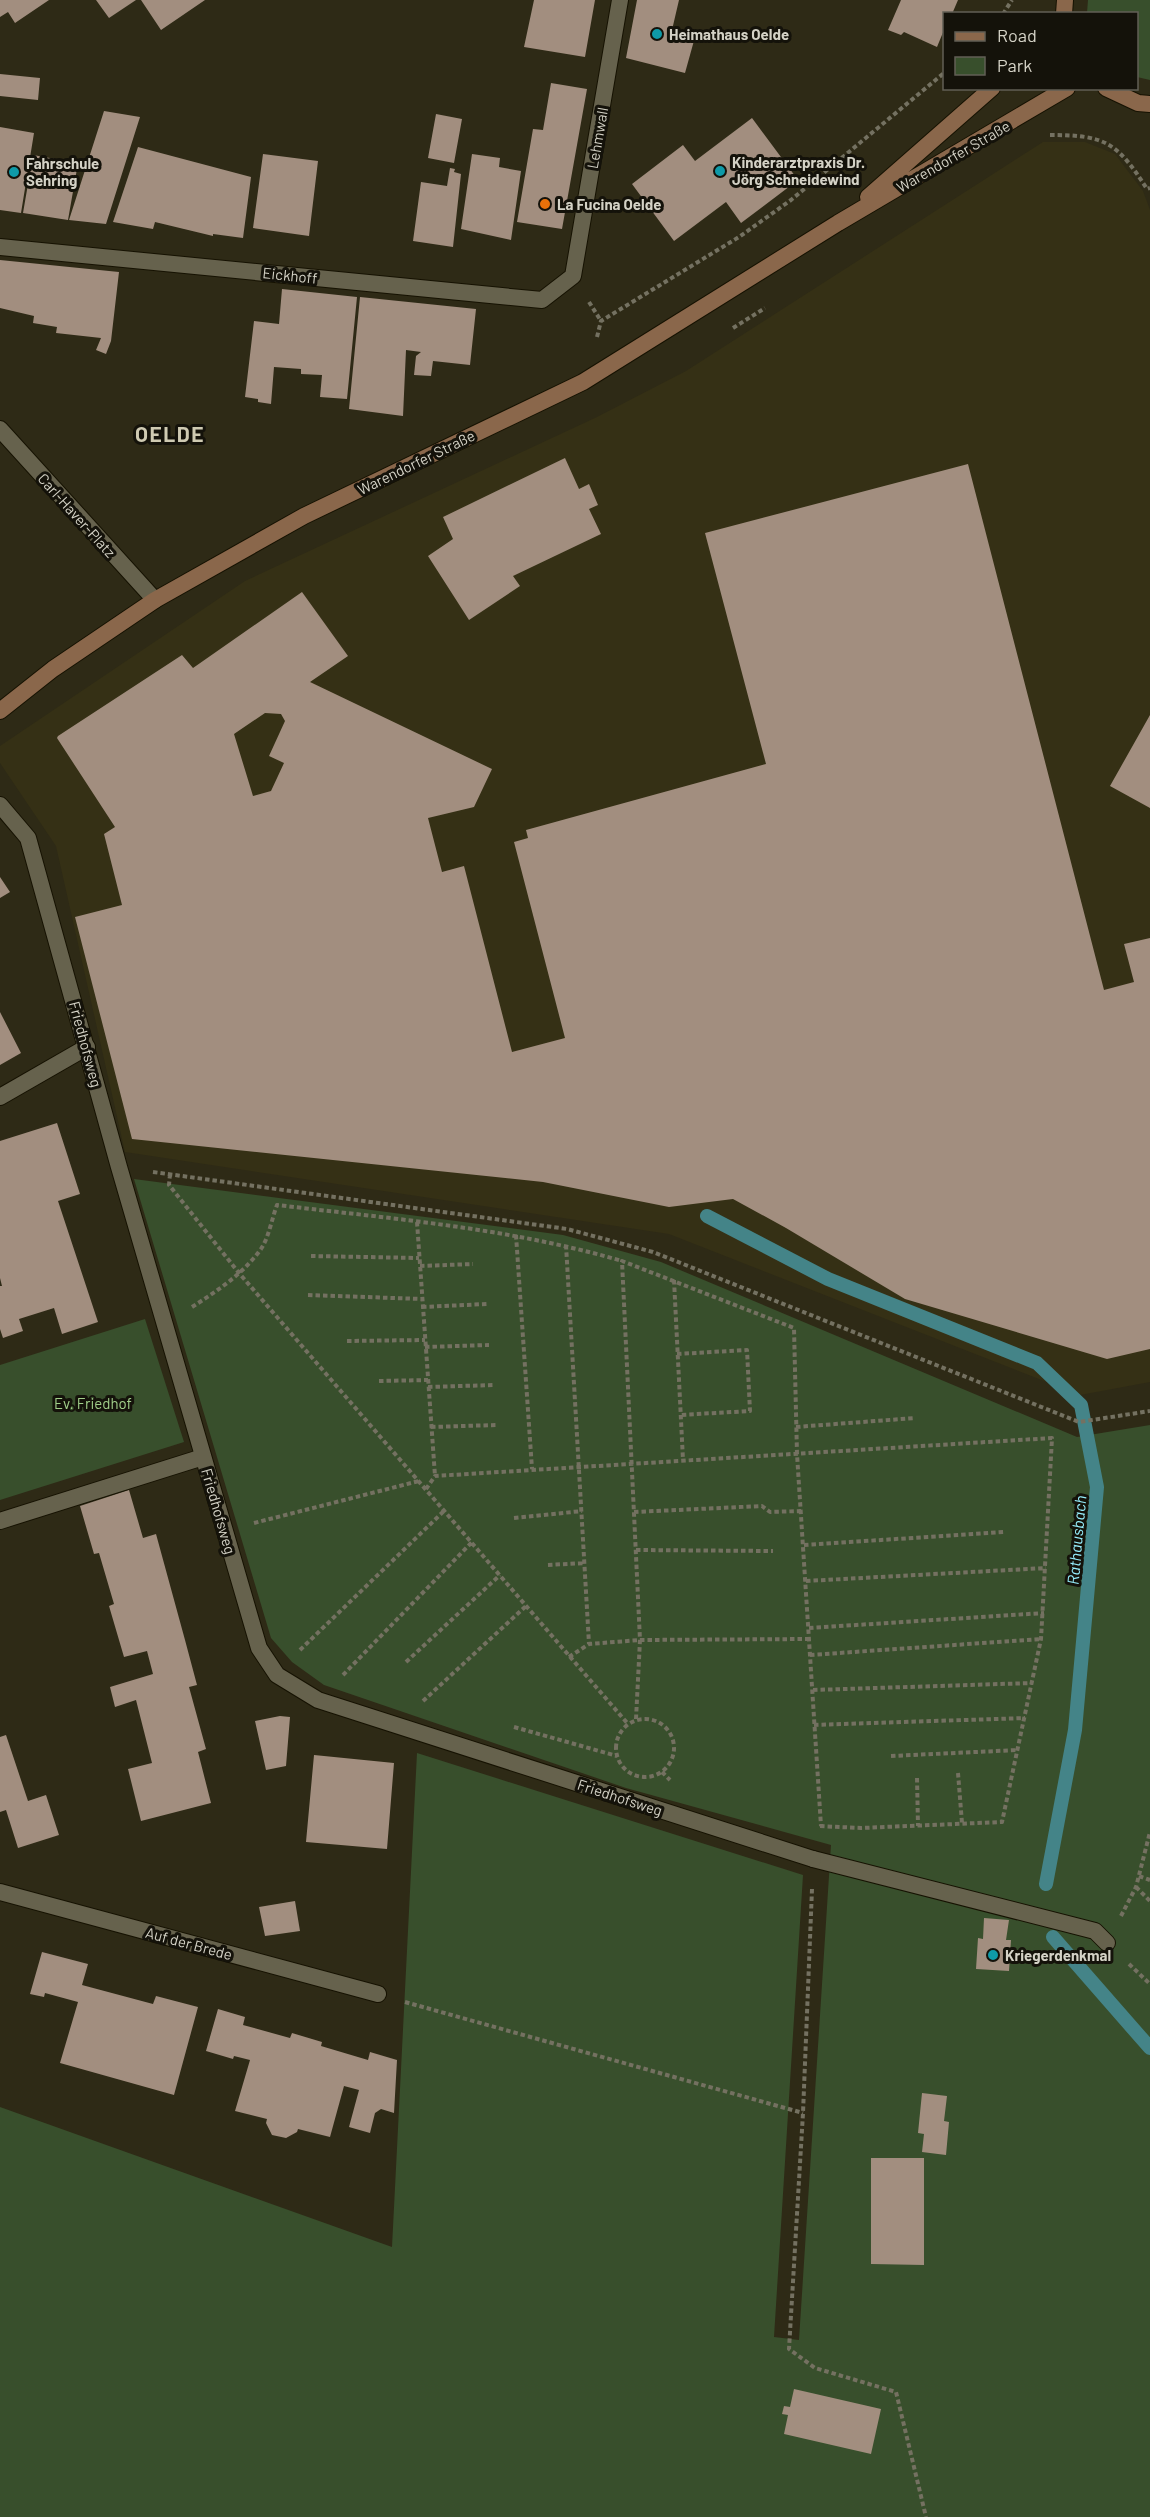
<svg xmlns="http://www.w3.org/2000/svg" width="1150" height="2517" viewBox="0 0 1150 2517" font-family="Barlow,sans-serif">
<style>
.built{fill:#353015}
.green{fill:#384f2c}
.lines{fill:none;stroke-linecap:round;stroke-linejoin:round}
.stream{stroke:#448488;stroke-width:14}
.building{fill:#a28e7f;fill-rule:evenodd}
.service-casing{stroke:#161202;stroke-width:18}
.minor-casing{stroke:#161202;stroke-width:18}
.secondary-casing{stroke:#161202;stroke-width:18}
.path{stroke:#747161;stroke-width:4;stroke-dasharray:4.5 3;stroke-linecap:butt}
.service{stroke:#66624d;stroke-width:16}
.minor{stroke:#66624d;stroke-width:16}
.secondary{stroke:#8a674b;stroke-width:16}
.culture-dot{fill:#0f9aa8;stroke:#14120a;stroke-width:2}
.food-dot{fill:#e8710a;stroke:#14120a;stroke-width:2}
.labels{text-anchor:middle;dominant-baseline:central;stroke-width:6;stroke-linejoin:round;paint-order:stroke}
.poi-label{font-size:15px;font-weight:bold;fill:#d4d2c6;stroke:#14120a;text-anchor:start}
.street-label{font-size:15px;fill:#d4d2c6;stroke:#14120a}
.park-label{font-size:15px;fill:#a2d08a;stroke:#14120a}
.water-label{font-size:16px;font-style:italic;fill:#95ecfa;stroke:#14120a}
.district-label{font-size:21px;font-weight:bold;letter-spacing:1.5px;fill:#cfcab2;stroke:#14120a}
</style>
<rect width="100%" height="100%" fill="#2e2a16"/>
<!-- built -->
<path class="built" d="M1043,142H1085L1115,154L1143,191L1150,210V1382L1080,1395L669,1234L125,1152L56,846L0,763V746L245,581L597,417L686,371Z"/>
<!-- green -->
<path class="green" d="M1088,0H1150V80L1137,77L1136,14L1087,13Z
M134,1179L563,1235L661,1262L1077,1437L1150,1425V2517H0V2107L392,2247L417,1753L803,1875L774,2337L799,2340L831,1845L626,1788L324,1685L292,1662L271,1638Z
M145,1319L184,1442L0,1500V1365Z"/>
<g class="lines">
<!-- stream -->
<path class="stream" d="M707,1216L828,1279L1037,1363L1081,1405L1097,1487L1075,1730L1046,1884
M1053,1937L1150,2048"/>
</g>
<!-- building -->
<path class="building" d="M0,0H49L15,23L8,12L0,17Z
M96,0H136L109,18Z
M141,0H205L161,30Z
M534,0H595L585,57L524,47Z
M637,0H679L672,30L695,37L685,73L626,58Z
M901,0H958L952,14H944V30L937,47L904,32L901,35L888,30Z
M0,74L40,78L38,100L0,96Z
M551,83L587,89L562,229L517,222L533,129L543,130Z
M104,111L140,117L106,224L69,220Z
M436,114L462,119L454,163L428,158Z
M752,118L798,180L741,223L726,202L674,241L632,184L683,145L695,161Z
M0,127L34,133L21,213L0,210Z
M138,147L251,177L243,238L213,234V236L155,222L153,229L113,222Z
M263,154L318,161L309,236L253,228Z
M472,154L500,158L499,167L521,171L511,240L461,229Z
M33,155L78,163L68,220L23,213Z
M450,168L455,169L454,172L461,174L453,247L413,241L421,182L447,186Z
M0,260L119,272L111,341L106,354L96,350L101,338L56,333L57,327L33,323L34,316L0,308Z
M282,289L357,297L347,399L320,397L322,375L301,374V369L274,367L271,404L258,402V399L245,397L254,321L279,324Z
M360,297L476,309L470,365L433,361L431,376L414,375L416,356L421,352L406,350L403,416L349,409Z
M565,458L579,489L589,484L598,505L589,509L601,534L513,576L520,586L469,620L428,556L453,539L443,517Z
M968,464L1104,990L1134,982L1124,944L1150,938V1349L1107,1359L905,1299L786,1228L733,1199L669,1207L543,1182L132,1139L75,917L122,905L104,834L115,827L57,738L58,736L182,655L193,668L302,592L348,656L310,682L492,769L474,807L428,818L442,872L464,866L512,1052L565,1038L514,842L528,838L526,830L766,764L705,533ZM265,713L281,714L285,721L269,756L284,763L271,791L253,796L234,734Z
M1150,715V808L1110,786Z
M0,877L10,892L0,898Z
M0,1012L21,1053L0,1065Z
M57,1123L80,1194L58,1201L98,1322L62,1334L54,1308L19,1319L23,1331L3,1338L0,1329V1286H2L0,1278V1141Z
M129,1490L143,1538L156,1534L185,1640L197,1685L189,1687L206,1749L198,1752L211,1803L141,1821L128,1769L152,1763L136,1700L115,1707L110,1687L153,1674L147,1651L124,1657L109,1606L114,1604L99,1553L94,1554L80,1506Z
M280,1716L290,1717L286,1766L266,1770L255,1721Z
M6,1735L28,1801L46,1795L59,1835L18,1848L6,1810L0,1812V1737Z
M314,1755L394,1763L387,1849L306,1842Z
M295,1901L300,1931L265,1936L259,1907Z
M984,1918L1009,1920L1006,1940H1011L1009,1971L976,1969L978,1938L983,1939Z
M42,1952L88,1964L82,1985L153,2004L156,1996L198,2007L174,2095L60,2063L78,2002L45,1993L44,1997L30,1994Z
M218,2009L245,2017L243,2025L290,2038L292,2033L322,2042L321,2046L368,2060L370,2052L397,2060L394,2113L381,2109L375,2113L370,2133L349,2127L359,2090L344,2086L330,2137L298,2129L297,2132L286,2138L272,2135L266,2123L267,2119L235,2111L250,2060L234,2056L233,2059L206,2051Z
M922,2093L947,2096L944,2121L949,2122L946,2155L922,2152L924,2134L918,2133Z
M871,2158H924V2265L871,2264Z
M794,2389L881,2409L871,2454L784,2434L788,2415L782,2414L784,2406L790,2407Z"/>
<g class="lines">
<defs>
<path id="service" d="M0,1097L87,1047
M813,1859L1095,1931L1107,1943"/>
<path id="minor" d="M0,247L542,300L573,276L620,0
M0,429L155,600
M0,805L28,838L119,1167L259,1648L277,1675L318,1700L813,1859
M0,1521L203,1457
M0,1892L378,1994"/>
<path id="secondary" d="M1064,14L1065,0
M1106,88L1138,103L1150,104
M868,197L992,88
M0,711L53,669L155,600L304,516L583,382L838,223L1067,88"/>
</defs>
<!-- service casing -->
<use href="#service" class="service-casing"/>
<!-- minor casing -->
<use href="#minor" class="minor-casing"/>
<!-- secondary casing -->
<use href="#secondary" class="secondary-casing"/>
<!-- path -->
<path class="path" d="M1003,14L1012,0
M1050,135C1105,135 1117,142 1147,189L1150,188
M589,302L601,321
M733,328L765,308
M597,337L601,321L739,237L791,200L944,73
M153,1172L567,1229L653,1252L1079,1422L1150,1411
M170,1174L169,1185L239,1273L628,1724
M417,1222L435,1476
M516,1235L532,1469
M566,1245L589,1644
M311,1256L419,1258
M420,1266L473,1264
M674,1280L683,1460
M308,1295L422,1299
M192,1307C217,1291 243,1274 261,1249C269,1237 272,1218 277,1205C394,1219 509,1228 622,1261
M422,1307L487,1304
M347,1341L425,1340
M425,1347L489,1345
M677,1354L747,1350L750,1411L680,1415
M379,1381L428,1380
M428,1387L494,1385
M431,1427L496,1425
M796,1427L915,1418
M426,1489L435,1476L1052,1438L1041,1639L1002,1822L861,1828L818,1826
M634,1512L762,1506L770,1512L801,1511
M514,1518L582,1511
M254,1523L419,1481
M804,1545L1004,1532
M636,1550L773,1551
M548,1565L585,1563
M806,1581L1046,1568
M809,1628L1044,1613
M300,1650L445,1510
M810,1655L1041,1639
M569,1657L589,1644L640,1640L809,1639
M406,1662L500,1575
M343,1675L472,1542
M813,1690L1032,1683
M423,1701L526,1606
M616 1748a29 29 0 1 1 58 0a29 29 0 1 1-58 0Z
M636,1719L640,1640L622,1261L794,1328L797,1454L821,1826
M814,1725L1025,1718
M514,1727L617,1756
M891,1756L1018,1750
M662,1772L670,1780
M958,1773L962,1823
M917,1778L918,1826
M1139,1876L1150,1880
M1136,1887L1150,1901
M812,1889L803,2113L789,2349L815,2368L896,2392L926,2517
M1121,1916L1136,1887L1150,1832
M1129,1964L1150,1984
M405,2002L803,2113"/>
<!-- service -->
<use href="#service" class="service"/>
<!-- minor -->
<use href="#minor" class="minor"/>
<!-- secondary -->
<use href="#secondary" class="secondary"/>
</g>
<!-- markers -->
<g class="culture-dot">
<circle cx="657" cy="34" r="6"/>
<circle cx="720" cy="171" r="6"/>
<circle cx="14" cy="172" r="6"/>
<circle cx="993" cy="1955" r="6"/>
</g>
<circle class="food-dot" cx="545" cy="204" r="6"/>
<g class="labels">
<!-- poi labels -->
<g class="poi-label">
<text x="669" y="34">Heimathaus Oelde</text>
<text x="732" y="162">Kinderarztpraxis Dr.<tspan x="732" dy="17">Jörg Schneidewind</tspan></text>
<text x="26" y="163">Fahrschule<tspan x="26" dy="17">Sehring</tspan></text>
<text x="557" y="204">La Fucina Oelde</text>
<text x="1005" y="1955">Kriegerdenkmal</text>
</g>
<!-- street labels -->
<g class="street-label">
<text transform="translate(597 138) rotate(-80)">Lehmwall</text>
<text transform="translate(953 156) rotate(-30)">Warendorfer Straße</text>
<text transform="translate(290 275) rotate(6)">Eickhoff</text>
<text transform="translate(416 462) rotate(-26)">Warendorfer Straße</text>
<text transform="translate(77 515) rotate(48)">Carl-Haver-Platz</text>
<text transform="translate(86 1044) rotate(75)">Friedhofsweg</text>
<text transform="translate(219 1511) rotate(74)">Friedhofsweg</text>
<text transform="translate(620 1797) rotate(18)">Friedhofsweg</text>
<text transform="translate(189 1943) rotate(15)">Auf der Brede</text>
</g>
<!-- park labels -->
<g class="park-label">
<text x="93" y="1403">Ev. Friedhof</text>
</g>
<!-- water labels -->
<g class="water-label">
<text transform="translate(1076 1540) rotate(-85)">Rathausbach</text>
</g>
<!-- district labels -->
<g class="district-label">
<text x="170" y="433">OELDE</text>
</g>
</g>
<!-- legend -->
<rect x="943" y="12" width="195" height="78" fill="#14120a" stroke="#615f55" stroke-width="1.5"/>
<rect x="955" y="32" width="30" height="9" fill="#8a674b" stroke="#615f55" stroke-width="1.5"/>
<text x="997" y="42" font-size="18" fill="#d4d2c6">Road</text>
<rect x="955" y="57" width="30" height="18" fill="#384f2c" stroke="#615f55" stroke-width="1.5"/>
<text x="997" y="72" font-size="18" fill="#d4d2c6">Park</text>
</svg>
